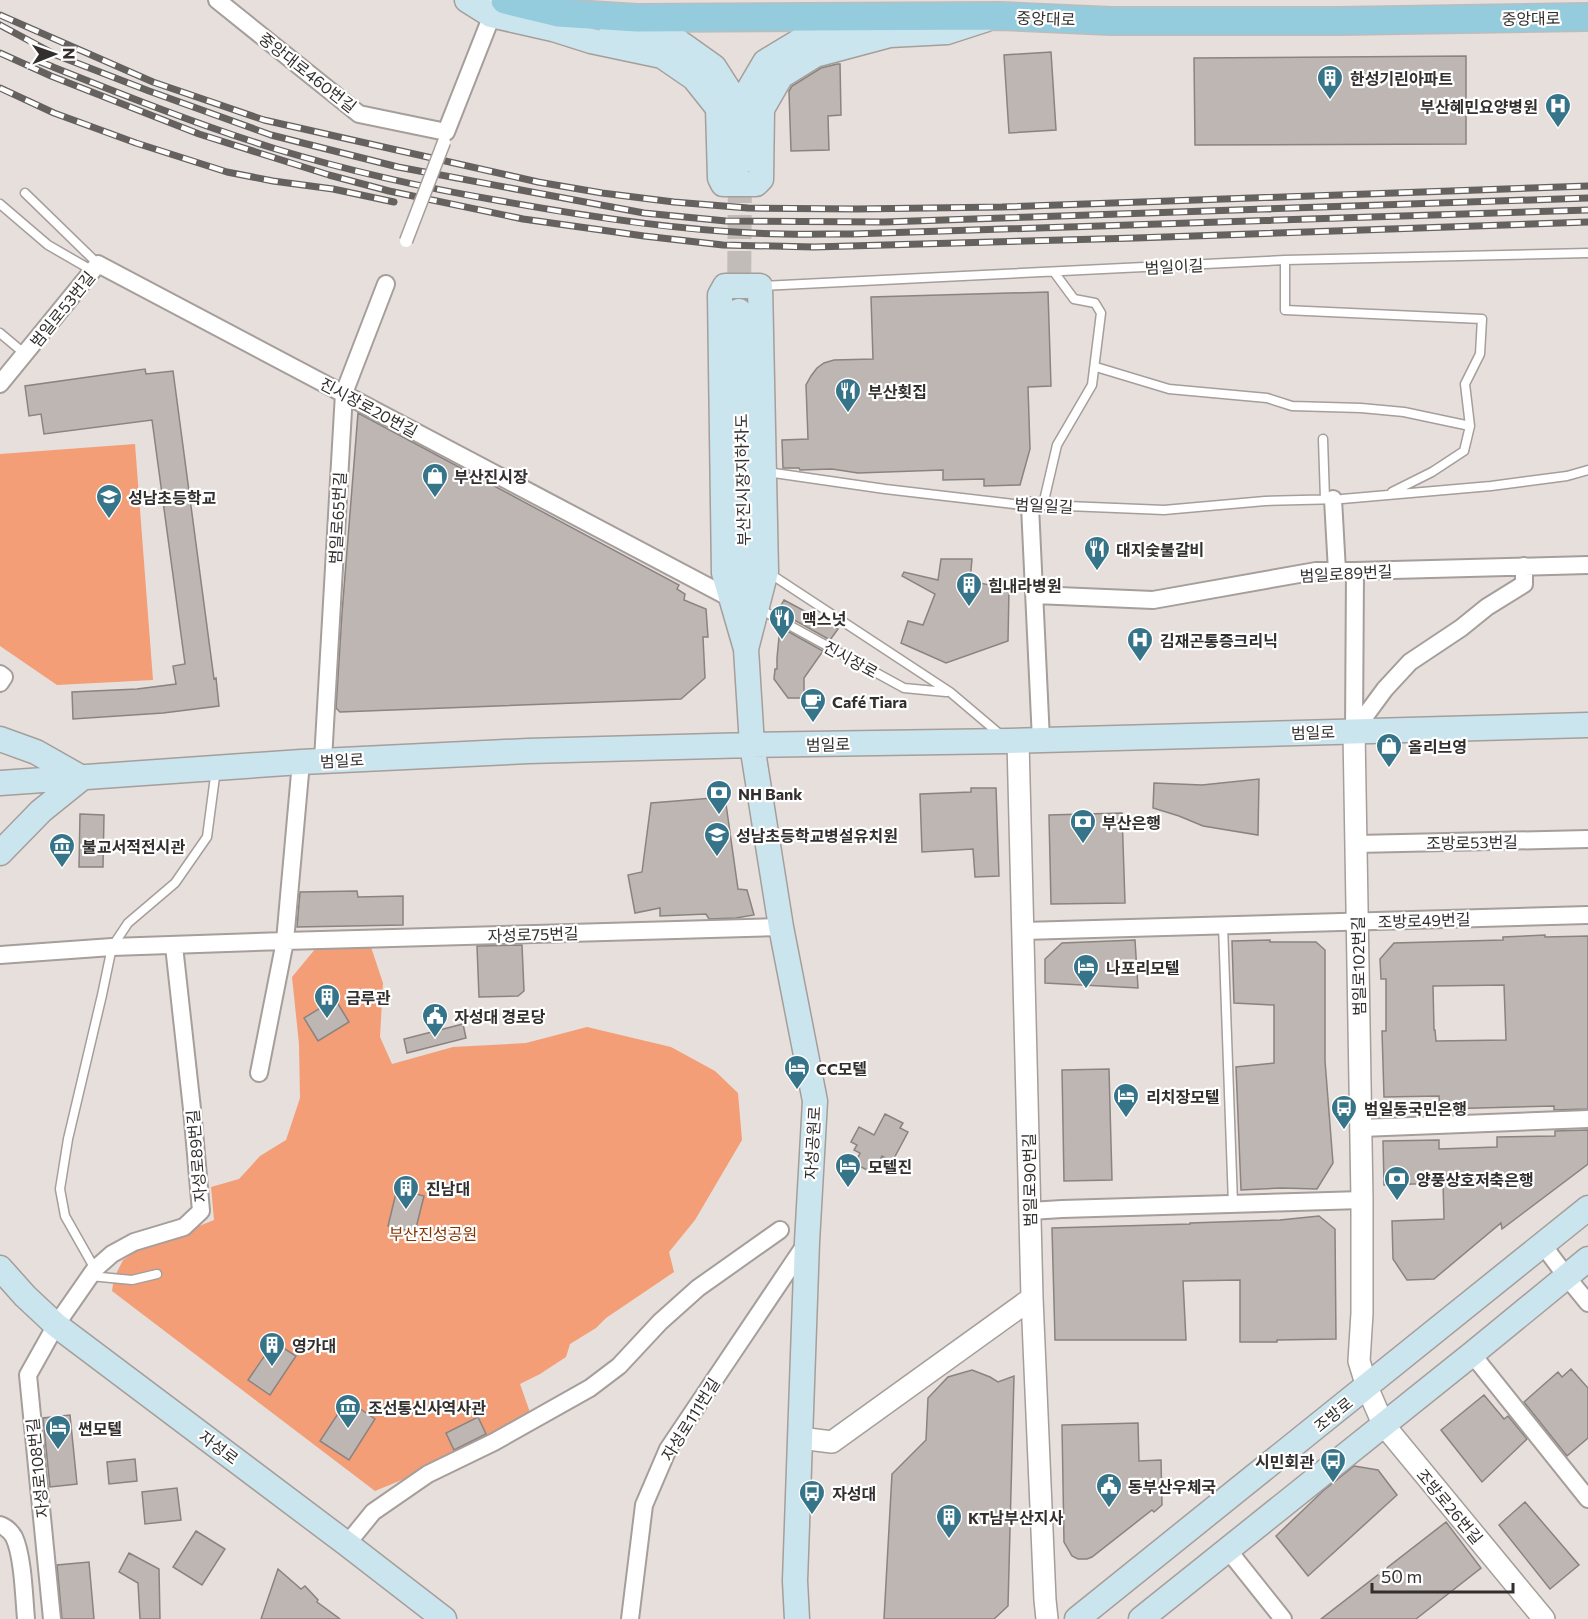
<svg xmlns="http://www.w3.org/2000/svg" width="1588" height="1619" viewBox="0 0 1588 1619" font-family="Commissioner,'Noto Sans KR',sans-serif">
<style>
.green{fill:#f39e76}
.building{fill:#bdb6b3;stroke:#8a8380;stroke-width:1.5;fill-rule:evenodd}
.lines{fill:none;stroke-linecap:round;stroke-linejoin:round}
.secondary-tunnel{stroke:#c2bcb8;stroke-width:24;stroke-dasharray:24 12;stroke-linecap:butt}
.service-casing{stroke:#a59e9b;stroke-width:11}
.minor-casing{stroke:#a59e9b;stroke-width:20}
.tertiary-casing{stroke:#a59e9b;stroke-width:24}
.secondary-casing{stroke:#a59e9b;stroke-width:27}
.primary-casing{stroke:#bdbcbc;stroke-width:30}
.service{stroke:#fff;stroke-width:8}
.minor{stroke:#fff;stroke-width:16}
.tertiary{stroke:#fff;stroke-width:21}
.secondary{stroke:#cae5ee;stroke-width:24}
.primary{stroke:#94cbdd;stroke-width:27}
.rail-casing{stroke:#65615f;stroke-width:7}
.rail{stroke:#fff;stroke-width:4.5;stroke-dasharray:14;stroke-linecap:butt}
.pedestrian-bridge-casing{stroke:#a59e9b;stroke-width:15;stroke-linecap:butt}
.pedestrian-bridge{stroke:#fff;stroke-width:12}
.labels{text-anchor:middle;dominant-baseline:central;stroke-width:4.5;stroke-linejoin:round;paint-order:stroke}
.street-label{font-size:16px;fill:#322f2e;stroke:#fff}
.poi-label{font-size:16px;font-weight:bold;fill:#322f2e;stroke:#fff;text-anchor:start}
.park-label{font-size:16px;fill:#823300;stroke:#fff}
</style>
<rect width="100%" height="100%" fill="#e6dfdb"/>
<!-- green -->
<path class="green" d="M135,444L153,680L57,685L0,646V454Z
M371,947L383,983L380,1037L392,1064L453,1047L526,1043L587,1027L671,1047L715,1071L738,1093L742,1140L695,1220L669,1252L674,1272L606,1318L596,1328L570,1344L566,1357L540,1374L520,1384L532,1418L450,1460L375,1491L112,1291L114,1278L123,1260L141,1248L189,1230L214,1220L211,1187L239,1179L260,1156L286,1140L300,1098L299,1044L292,977L316,948Z"/>
<!-- building -->
<path class="building" d="M1051,52L1056,130L1009,133L1004,55Z
M1466,56V144L1195,145L1194,58Z
M837,64H840L841,115L828,116L829,150L791,151L789,91L792,86L821,68Z
M1048,292L1051,386L1028,387L1030,449L1020,485L984,486V479L943,480V470L858,473L832,469L800,470L799,468H783L782,440L808,439L806,385L811,376L817,368L824,363L834,360L873,359L871,297Z
M145,369L146,374L173,371L214,679L216,678L219,706L163,713L73,719L72,692L137,689L176,684L173,666L185,664L152,420L44,434L41,414L29,416L25,386Z
M358,413L679,585L677,589L685,594L684,600L706,609L708,637H703L705,678L681,699L340,712L336,708L342,613Z
M941,559H972L970,581L1009,589L1008,641L946,663L901,643L908,621L923,625L935,594L902,576L904,572L938,580Z
M784,600L838,629L830,640L778,611Z
M780,627L823,651L804,678V698H788L774,679L775,669H777V658Z
M1259,779L1258,835L1203,826L1179,816L1153,808L1154,783L1202,785Z
M971,788H996L999,876L975,877L973,849L922,852L920,794L971,792Z
M725,797L738,889L747,890L754,915L736,918L709,919L706,914L660,916V908L635,913L628,875L642,872L651,803Z
M1122,813L1125,903L1051,904L1049,815Z
M80,814L104,815L103,867H79Z
M357,891L358,897L403,896V925L297,927L300,892Z
M1545,935V937L1588,936V1109L1554,1110V1106L1440,1109L1439,1096L1384,1097L1382,1031H1386V979H1381L1380,959L1394,943L1503,940V937ZM1504,985L1506,1040L1436,1041L1435,1030H1434L1433,986Z
M1135,940L1138,988L1045,983V959L1062,943Z
M1270,940V942H1316L1325,950V1061L1333,1163L1317,1189L1281,1188L1241,1190L1236,1067L1274,1063V1005L1234,1003L1232,941Z
M522,945L524,991L518,996L479,997L477,946Z
M335,999L349,1022L318,1041L304,1018Z
M463,1024L466,1038L407,1053L404,1039Z
M1109,1069L1112,1180L1064,1181L1062,1070Z
M885,1114L903,1123L900,1128L908,1132L892,1162L882,1156L873,1173L855,1164L860,1153L854,1150L857,1145L851,1142L859,1127L874,1135Z
M1588,1130V1164L1502,1229L1501,1223L1434,1279L1407,1280L1393,1259L1392,1221L1444,1219L1443,1183L1384,1185L1383,1141L1439,1140V1149L1497,1147V1137L1555,1136V1131Z
M397,1189L424,1196L415,1232L388,1226Z
M1319,1216L1335,1229L1336,1339L1277,1340V1342H1240V1280L1183,1281L1186,1340H1055L1052,1228L1190,1224V1223L1280,1220Z
M274,1342L296,1356L270,1395L248,1380Z
M1571,1369L1588,1388V1438L1567,1456L1524,1402L1558,1372L1562,1377Z
M972,1370L990,1377L998,1382L1014,1376L1008,1606L994,1619H884L892,1474L926,1440L928,1398L948,1377Z
M1484,1395L1504,1419L1508,1416L1527,1439L1482,1482L1441,1430Z
M347,1400L375,1419L349,1460L320,1441Z
M70,1415L77,1484L50,1487L43,1418Z
M478,1417L486,1434L454,1450L446,1433Z
M1138,1423L1139,1461L1161,1460L1162,1505L1154,1512L1152,1510L1092,1557L1087,1559H1078L1072,1556L1064,1542L1062,1425Z
M135,1459L137,1481L109,1484L107,1462Z
M1354,1466L1378,1470L1397,1495L1308,1576L1276,1536L1323,1491Z
M177,1488L181,1520L145,1524L142,1492Z
M1525,1502L1579,1565L1550,1589L1499,1525Z
M1446,1522L1481,1568L1416,1619H1321Z
M196,1531L225,1549L202,1585L173,1567Z
M129,1553L159,1569L160,1619H140L138,1583L119,1572Z
M89,1562L94,1619H62L57,1565Z
M278,1569L301,1589L305,1586L318,1600L317,1602L340,1619H261Z"/>
<g class="lines">
<!-- secondary-tunnel -->
<path class="secondary-tunnel" d="M739,311L740,163"/>
<defs>
<path id="service" d="M25,193L98,264
M0,204L48,245L93,271
M1285,260V310L1482,319L1480,354L1465,384L1470,426L1464,451L1432,472L1392,492
M761,286L1285,260L1588,253
M0,333L25,354
M1096,367L1169,389L1267,398L1292,406L1361,408L1404,412L1470,426
M1323,439L1325,499
M767,472L885,489L1030,506L1043,505L1164,510L1265,501L1342,499L1491,486L1567,476L1588,470
M1043,505L1057,445L1092,385L1101,313L1095,303L1074,299L1054,272
M769,573L950,692L1002,736
M758,608L904,688L946,692
M1223,925L1233,1204
M95,1269L65,1216L60,1189L68,1139L102,995L112,947L128,923L175,883L207,837L216,769
M90,1276L132,1280L157,1274"/>
<path id="minor" d="M217,0L359,114L446,132L496,5
M0,384L98,264L730,598
M1333,499L1337,571
M1030,506L1041,740
M1035,595L1153,600L1316,571H1355L1588,565
M0,674L4,677L0,683
M1354,731L1385,689L1410,662L1461,628L1487,607L1524,584V566
M1354,731L1355,571
M323,760L344,393L386,284
M1356,844L1588,839
M1023,931L1588,915
M0,955L112,947L285,941L781,927
M259,1073L285,941L301,762
M1361,1128L1588,1119
M1030,1211L1062,1209L1362,1200
M1543,1245L1566,1276L1588,1303
M1472,1354L1588,1499
M0,1525C6,1527 11,1532 14,1537C23,1556 24,1597 26,1619
M347,1544L373,1512L428,1474L494,1442L590,1388L619,1366L660,1322L698,1288L780,1230
M1228,1550L1283,1619
M52,1619L28,1375L56,1325L95,1269L112,1254L134,1242L184,1227L201,1211L192,1109L174,946
M630,1619L644,1505L668,1449L807,1242"/>
<path id="tertiary" d="M1354,731L1362,1200V1313L1359,1361L1367,1387L1383,1424L1544,1619
M1018,741L1032,1298L1045,1600L1047,1619
M800,1438L832,1442L1032,1298"/>
<path id="secondary" d="M467,0L491,15L553,29L567,30
M553,29L591,41L662,56L694,78L718,108L720,178L723,184H756L761,179L762,109L781,76L815,55L890,35
M611,34L669,35L714,67L739,106
M739,106L765,62L813,33L890,35L947,32L984,20
M739,106L740,163
M725,286H760L766,571L746,649L724,573L720,295Z
M739,311L746,649L752,745L781,927L815,1101L807,1242L795,1581L797,1619
M0,739L36,752L82,778
M0,783L301,762L528,751L752,745L1008,741L1588,725
M0,853L41,811L82,778
M0,1268L25,1296L56,1325L347,1544L444,1619
M1077,1619L1588,1208
M1141,1619L1472,1354L1588,1259"/>
<path id="primary" d="M505,0L558,13L637,18L999,16L1111,21H1339L1588,17"/>
</defs>
<!-- service casing -->
<use href="#service" class="service-casing"/>
<!-- minor casing -->
<use href="#minor" class="minor-casing"/>
<!-- tertiary casing -->
<use href="#tertiary" class="tertiary-casing"/>
<!-- secondary casing -->
<use href="#secondary" class="secondary-casing"/>
<!-- primary casing -->
<use href="#primary" class="primary-casing"/>
<!-- service -->
<use href="#service" class="service"/>
<!-- minor -->
<use href="#minor" class="minor"/>
<!-- tertiary -->
<use href="#tertiary" class="tertiary"/>
<!-- secondary -->
<use href="#secondary" class="secondary"/>
<!-- primary -->
<use href="#primary" class="primary"/>
<defs>
<path id="rail" d="M0,15L153,82L264,120L538,182L602,193L674,202L748,208L856,209L1002,207L1588,186
M0,25L56,55L149,91L271,135L398,167L644,213L726,221L884,222L1588,198
M0,53L51,76L199,134L329,175L389,191L523,219L644,236L723,245L814,247L1136,238L1588,222
M38,61C116,92 195,124 276,149C349,171 425,188 501,201C584,216 668,229 752,233C786,235 819,234 852,234L1588,210
M0,88L54,113L136,143L227,172L273,181L333,189L394,202"/>
</defs>
<!-- rail casing -->
<use href="#rail" class="rail-casing"/>
<!-- rail -->
<use href="#rail" class="rail"/>
<defs>
<path id="pedestrian-bridge" d="M406,241L444,142"/>
</defs>
<!-- pedestrian-bridge casing -->
<use href="#pedestrian-bridge" class="pedestrian-bridge-casing"/>
<!-- pedestrian-bridge -->
<use href="#pedestrian-bridge" class="pedestrian-bridge"/>
</g>
<!-- icons -->
<defs>
<symbol id="building-pin" viewBox="-11 -11 22 30"><path d="M0 17L-7.5 6A9.5 9.5 0 1 1 7.5 6Z" fill="#367489" stroke="#fff"/><path d="M-4-6H4V6H1V3H-1V6H-4ZM-2.5-4.3h1.7v1.8h-1.7ZM.8-4.3h1.7v1.8H.8ZM-2.5-1h1.7V.8h-1.7ZM.8-1h1.7V.8H.8Z" fill="#fff"/></symbol>
<symbol id="hospital-pin" viewBox="-11 -11 22 30"><path d="M0 17L-7.5 6A9.5 9.5 0 1 1 7.5 6Z" fill="#367489" stroke="#fff"/><path d="M-5-5h3v3.5h4V-5h3V5h-3V1.5h-4V5h-3Z" fill="#fff"/></symbol>
<symbol id="restaurant-pin" viewBox="-11 -11 22 30"><path d="M0 17L-7.5 6A9.5 9.5 0 1 1 7.5 6Z" fill="#367489" stroke="#fff"/><path d="M-5-6h1v4h1v-4h1v4h1v-4h1v5L-1.5 .5V6h-2V.5L-5-1ZM5-6V6H3V1.5H1.5Q1.5-4 5-6Z" fill="#fff"/></symbol>
<symbol id="shop-pin" viewBox="-11 -11 22 30"><path d="M0 17L-7.5 6A9.5 9.5 0 1 1 7.5 6Z" fill="#367489" stroke="#fff"/><path d="M-5-2.5h2.3a2.7 3.5 0 0 1 5.4 0H5L5.5 6h-11ZM-1.5-2.5h3a1.5 2.3 0 0 0-3 0Z" fill="#fff"/></symbol>
<symbol id="school-pin" viewBox="-11 -11 22 30"><path d="M0 17L-7.5 6A9.5 9.5 0 1 1 7.5 6Z" fill="#367489" stroke="#fff"/><path d="M0-5L7-2L0 1L-7-2ZM-4 1L0 2.5L4 1V4Q0 6-4 4Z" fill="#fff"/></symbol>
<symbol id="cafe-pin" viewBox="-11 -11 22 30"><path d="M0 17L-7.5 6A9.5 9.5 0 1 1 7.5 6Z" fill="#367489" stroke="#fff"/><path d="M-5.5-4.5H6V0H3Q3 3.5 0 3.5H-2.5Q-5.5 3.5-5.5 0ZM3-3.2v2h1.7v-2ZM-6 4.5H4V6H-6Z" fill="#fff"/></symbol>
<symbol id="bank-pin" viewBox="-11 -11 22 30"><path d="M0 17L-7.5 6A9.5 9.5 0 1 1 7.5 6Z" fill="#367489" stroke="#fff"/><path d="M-6-4H6V4H-6ZM0-2.3a2.3 2.3 0 1 0 0 4.6a2.3 2.3 0 1 0 0-4.6Z" fill="#fff"/></symbol>
<symbol id="museum-pin" viewBox="-11 -11 22 30"><path d="M0 17L-7.5 6A9.5 9.5 0 1 1 7.5 6Z" fill="#367489" stroke="#fff"/><path d="M0-6L6-3V-2H-6V-3ZM-5-1h2V3h-2ZM-1-1h2V3h-2ZM3-1h2V3H3ZM-6 4H6V6H-6Z" fill="#fff"/></symbol>
<symbol id="hotel-pin" viewBox="-11 -11 22 30"><path d="M0 17L-7.5 6A9.5 9.5 0 1 1 7.5 6Z" fill="#367489" stroke="#fff"/><path d="M-6-4.5h1.5V1H6V5H4.5V3h-9V5H-6ZM-4 0a1.8 1.8 0 1 1 3.6 0ZM.5 0V-2.5h3Q6-2.5 6 0Z" fill="#fff"/></symbol>
<symbol id="civic-pin" viewBox="-11 -11 22 30"><path d="M0 17L-7.5 6A9.5 9.5 0 1 1 7.5 6Z" fill="#367489" stroke="#fff"/><path d="M-.6-6.5H3V-4.5H.6V-3L4-1V1h2V6H-6V1h2V-1L-.6-3ZM-1.2 2.5V6h2.4V2.5Z" fill="#fff"/></symbol>
<symbol id="bus-pin" viewBox="-11 -11 22 30"><path d="M0 17L-7.5 6A9.5 9.5 0 1 1 7.5 6Z" fill="#367489" stroke="#fff"/><path d="M-5-6H5V4H4V6H2V4H-2V6H-4V4H-5ZM-3.5-4V0h7V-4ZM-3.5 1.2v1.5H-2V1.2ZM2 1.2v1.5H3.5V1.2Z" fill="#fff"/></symbol>
</defs>
<g fill-rule="evenodd">
<use href="#building-pin" x="1315" y="63" width="30" height="40"/>
<use href="#hospital-pin" x="1543" y="91" width="30" height="40"/>
<use href="#restaurant-pin" x="833" y="376" width="30" height="40"/>
<use href="#shop-pin" x="420" y="461" width="30" height="40"/>
<use href="#school-pin" x="94" y="482" width="30" height="40"/>
<use href="#restaurant-pin" x="1082" y="534" width="30" height="40"/>
<use href="#building-pin" x="954" y="570" width="30" height="40"/>
<use href="#restaurant-pin" x="767" y="603" width="30" height="40"/>
<use href="#hospital-pin" x="1125" y="625" width="30" height="40"/>
<use href="#cafe-pin" x="798" y="686" width="30" height="40"/>
<use href="#shop-pin" x="1374" y="731" width="30" height="40"/>
<use href="#bank-pin" x="704" y="778" width="30" height="40"/>
<use href="#bank-pin" x="1068" y="807" width="30" height="40"/>
<use href="#school-pin" x="702" y="820" width="30" height="40"/>
<use href="#museum-pin" x="47" y="831" width="30" height="40"/>
<use href="#hotel-pin" x="1071" y="952" width="30" height="40"/>
<use href="#building-pin" x="312" y="982" width="30" height="40"/>
<use href="#civic-pin" x="420" y="1001" width="30" height="40"/>
<use href="#hotel-pin" x="782" y="1053" width="30" height="40"/>
<use href="#hotel-pin" x="1111" y="1081" width="30" height="40"/>
<use href="#bus-pin" x="1329" y="1093" width="30" height="40"/>
<use href="#hotel-pin" x="833" y="1151" width="30" height="40"/>
<use href="#bank-pin" x="1382" y="1164" width="30" height="40"/>
<use href="#building-pin" x="391" y="1173" width="30" height="40"/>
<use href="#building-pin" x="257" y="1330" width="30" height="40"/>
<use href="#museum-pin" x="333" y="1392" width="30" height="40"/>
<use href="#hotel-pin" x="43" y="1413" width="30" height="40"/>
<use href="#bus-pin" x="1318" y="1446" width="30" height="40"/>
<use href="#civic-pin" x="1094" y="1471" width="30" height="40"/>
<use href="#bus-pin" x="797" y="1478" width="30" height="40"/>
<use href="#building-pin" x="934" y="1502" width="30" height="40"/>
</g>
<g class="labels">
<!-- street labels -->
<g class="street-label">
<text transform="translate(1046 18) rotate(2)">중앙대로</text>
<text transform="translate(1531 18) rotate(-1)">중앙대로</text>
<text transform="translate(308 72) rotate(38)">중앙대로460번길</text>
<text transform="translate(1174 266) rotate(-3)">범일이길</text>
<text transform="translate(62 309) rotate(-51)">범일로53번길</text>
<text transform="translate(369 407) rotate(28)">진시장로20번길</text>
<text transform="translate(742 480) rotate(-91)">부산진시장지하차도</text>
<text transform="translate(1044 505) rotate(3)">범일일길</text>
<text transform="translate(337 518) rotate(-87)">범일로65번길</text>
<text transform="translate(1346 573) rotate(-3)">범일로89번길</text>
<text transform="translate(851 659) rotate(29)">진시장로</text>
<text transform="translate(1313 732) rotate(-2)">범일로</text>
<text transform="translate(828 744) rotate(-1)">범일로</text>
<text transform="translate(342 760) rotate(-3)">범일로</text>
<text transform="translate(1472 842) rotate(-1)">조방로53번길</text>
<text transform="translate(1424 920) rotate(-2)">조방로49번길</text>
<text transform="translate(533 934) rotate(-2)">자성로75번길</text>
<text transform="translate(1358 966) rotate(-91)">범일로102번길</text>
<text transform="translate(812 1143) rotate(-87)">자성공원로</text>
<text transform="translate(196 1156) rotate(-95)">자성로89번길</text>
<text transform="translate(1029 1180) rotate(-91)">범일로90번길</text>
<text transform="translate(1333 1414) rotate(-39)">조방로</text>
<text transform="translate(690 1419) rotate(-58)">자성로111번길</text>
<text transform="translate(219 1447) rotate(37)">자성로</text>
<text transform="translate(37 1468) rotate(-96)">자성로108번길</text>
<text transform="translate(1450 1506) rotate(50)">조방로26번길</text>
</g>
<!-- poi labels -->
<g class="poi-label">
<text x="1350" y="78">한성기린아파트</text>
<text x="1538" y="106" text-anchor="end">부산혜민요양병원</text>
<text x="868" y="391">부산횟집</text>
<text x="454" y="476">부산진시장</text>
<text x="128" y="497">성남초등학교</text>
<text x="1116" y="549">대지숯불갈비</text>
<text x="988" y="585">힘내라병원</text>
<text x="802" y="618">맥스넛</text>
<text x="1160" y="640">김재곤통증크리닉</text>
<text x="832" y="701">Café Tiara</text>
<text x="1408" y="746">올리브영</text>
<text x="738" y="793">NH Bank</text>
<text x="1102" y="822">부산은행</text>
<text x="736" y="835">성남초등학교병설유치원</text>
<text x="82" y="846">불교서적전시관</text>
<text x="1106" y="967">나포리모텔</text>
<text x="346" y="997">금루관</text>
<text x="454" y="1016">자성대 경로당</text>
<text x="816" y="1068">CC모텔</text>
<text x="1146" y="1096">리치장모텔</text>
<text x="1364" y="1108">범일동국민은행</text>
<text x="868" y="1166">모텔진</text>
<text x="1416" y="1179">양풍상호저축은행</text>
<text x="426" y="1188">진남대</text>
<text x="292" y="1345">영가대</text>
<text x="368" y="1407">조선통신사역사관</text>
<text x="78" y="1428">썬모텔</text>
<text x="1314" y="1461" text-anchor="end">시민회관</text>
<text x="1128" y="1486">동부산우체국</text>
<text x="832" y="1493">자성대</text>
<text x="968" y="1517">KT남부산지사</text>
</g>
<!-- park labels -->
<g class="park-label">
<text x="433" y="1233">부산진성공원</text>
</g>
</g>
<!-- north arrow -->
<g transform="translate(54 54) rotate(89)" stroke="#ffffff" stroke-width="4.5" paint-order="stroke">
<path d="M0-4.5L10 22L0 15L-10 22Z" fill="#322f2e"/>
<text y="-9" font-size="16" font-weight="bold" text-anchor="middle" fill="#322f2e">N</text>
</g>
<!-- scale -->
<path d="M1372 1583v9h141v-9" fill="none" stroke="#322f2e" stroke-width="3"/>
<text x="1381" y="1583" font-size="18" fill="#322f2e" stroke="#ffffff" stroke-width="4.5" paint-order="stroke">50 m</text>
</svg>
